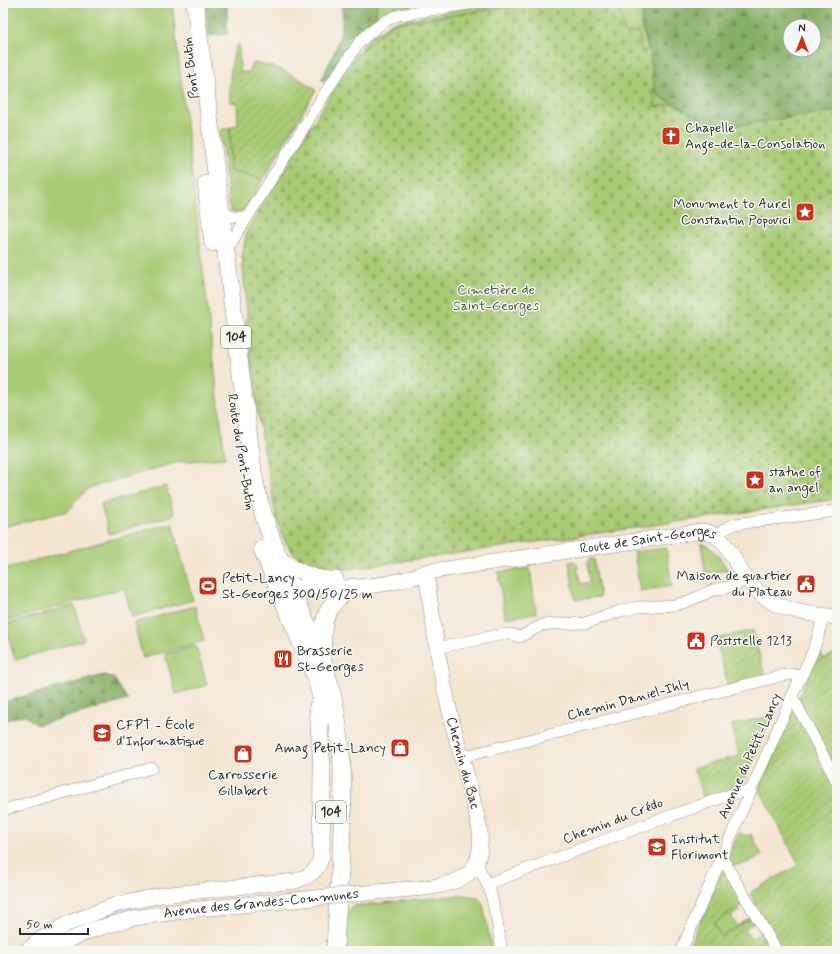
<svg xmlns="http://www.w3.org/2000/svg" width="840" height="954" viewBox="0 0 840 954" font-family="Mynerve,sans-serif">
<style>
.green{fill:#a8cb74;stroke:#6a7b50}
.forest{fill:url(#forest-firs);stroke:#586d48;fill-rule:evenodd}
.cemetery{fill:url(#cemetery-stones);stroke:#6a7b50}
.garden{fill:url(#garden-furrows);stroke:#6a7b50}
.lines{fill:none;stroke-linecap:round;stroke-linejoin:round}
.street-casing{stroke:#90887e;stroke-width:12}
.secondary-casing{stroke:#90887e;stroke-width:16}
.primary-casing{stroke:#90887e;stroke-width:18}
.street{stroke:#fff;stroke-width:11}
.secondary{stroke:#fff;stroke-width:15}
.primary{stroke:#fff;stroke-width:17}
.secondary-bridge-casing{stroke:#90887e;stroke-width:16;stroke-linecap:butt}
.secondary-bridge{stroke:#fff;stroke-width:15}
.labels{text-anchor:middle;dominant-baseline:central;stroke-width:3;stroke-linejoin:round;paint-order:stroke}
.shield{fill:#f6f6f2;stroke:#686867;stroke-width:1}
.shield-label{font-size:13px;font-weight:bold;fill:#2b2b2b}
.street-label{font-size:14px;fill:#2b2b2b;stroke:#f6f6f2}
.poi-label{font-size:14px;fill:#2b2b2b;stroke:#f6f6f2;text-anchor:start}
.park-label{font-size:14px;fill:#505b41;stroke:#f6f6f2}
</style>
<defs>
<pattern id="forest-firs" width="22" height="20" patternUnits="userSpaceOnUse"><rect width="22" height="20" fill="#86af66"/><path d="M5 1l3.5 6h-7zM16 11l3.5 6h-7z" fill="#6e8f54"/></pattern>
<pattern id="cemetery-stones" width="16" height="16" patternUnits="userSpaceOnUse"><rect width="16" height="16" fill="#a8cb74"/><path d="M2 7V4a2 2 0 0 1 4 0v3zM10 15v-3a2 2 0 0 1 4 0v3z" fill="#91ae65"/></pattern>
<pattern id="garden-furrows" width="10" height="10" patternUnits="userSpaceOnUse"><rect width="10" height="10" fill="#a8cb74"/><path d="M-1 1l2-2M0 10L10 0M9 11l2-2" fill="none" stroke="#91ae65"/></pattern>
</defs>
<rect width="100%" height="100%" fill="#f6f6f2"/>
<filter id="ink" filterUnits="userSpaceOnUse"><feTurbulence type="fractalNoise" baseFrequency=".025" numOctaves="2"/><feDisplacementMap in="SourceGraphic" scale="8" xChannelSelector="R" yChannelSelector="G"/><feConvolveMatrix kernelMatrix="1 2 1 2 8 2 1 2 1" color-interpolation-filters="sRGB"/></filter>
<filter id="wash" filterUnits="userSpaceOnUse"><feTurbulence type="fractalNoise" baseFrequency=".012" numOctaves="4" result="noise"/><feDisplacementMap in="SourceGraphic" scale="16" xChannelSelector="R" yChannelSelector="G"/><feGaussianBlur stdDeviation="0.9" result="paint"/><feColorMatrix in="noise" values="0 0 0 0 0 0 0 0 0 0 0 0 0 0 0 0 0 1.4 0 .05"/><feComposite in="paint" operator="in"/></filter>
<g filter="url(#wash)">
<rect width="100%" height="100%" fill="#f4e5d1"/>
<!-- green -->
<path class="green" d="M3,3H172L225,458L178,462L88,488L68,511L3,527Z
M377,3H410V9L375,22Z
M619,3H645L641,24L649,50L641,51L625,34Z
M519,4L520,5L392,24L356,55L369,38L393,22L462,9L497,5Z
M654,86L657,94L673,104L655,107Z
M690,112L709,126L717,128L701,132L692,124Z
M230,128V171L263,179L244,210L239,213L230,211L220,130Z
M166,486L174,515L109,534L101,504Z
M172,523L193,600L132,617L124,588L3,622V569Z
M701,543C714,547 720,559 728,570L705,573Z
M666,548L672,586L640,591L634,552Z
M590,559H594L600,597L575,600L569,562L574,561L577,564L580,584L590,582L587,563Z
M530,568L536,613L505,618L498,572Z
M74,605L84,640L15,660L8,634L3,635V625Z
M195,606L204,641L143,658L134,623Z
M196,646L207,685L176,694L165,654Z
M463,895L477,897L483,904L492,951H343L345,914H346L352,906Z
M738,907L740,911L731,916L737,926L752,916L753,917L722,937L714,923Z"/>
<!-- forest -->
<path class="forest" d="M205,3H227V34L209,36Z
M341,3H377L375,22L327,82L321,80C333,55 347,31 341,3Z
M645,3H837V111L717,128L709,126L690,112L662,98L657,94L654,86L649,50L641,24ZM790,26H814V50H790Z
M104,675L113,677L128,700L37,725L24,715L3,721V702Z"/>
<!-- cemetery -->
<path class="cemetery" d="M544,3H619L625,34L639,32L641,51L649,50L654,86L655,107L673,104L690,112L692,123H700L701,132L717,128L837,111V499L341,570C321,571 303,566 290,549C278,534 274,505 271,486C260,434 253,382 246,330L247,315L242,256L247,230L332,92L356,55L392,24L520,5Z"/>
<!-- garden -->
<path class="garden" d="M236,45H239L240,72H250V67L253,63C278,65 296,76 316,90L263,179L230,171V128L238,124L237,103L230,102C228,84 231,63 236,45Z
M753,630L765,677L728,686L716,639Z
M819,650L824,659L837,652V776L798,700Z
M795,707L837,788V951H779L754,907L757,905L750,894L753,892L752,891L799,865L759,788Z
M773,715L742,786L705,801L693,768L739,756L732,725Z
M739,833L747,836L751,834L762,855L747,863L731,866L727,858Z
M722,871H726L745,903L714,923L722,937L753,917L755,921L745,929L751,939L761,932L765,937L764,941L767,947H770L773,951H687Z"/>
</g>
<g filter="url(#ink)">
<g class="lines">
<defs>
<path id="street" d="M221,211L232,217H247
M226,251L329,87L358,44L369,33L387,20L399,15L474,3
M718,537L723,530L735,524L837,511
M437,648L504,634H511L520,637L542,625L550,624L585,623L620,611L639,607L676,605L691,600L713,590L733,586L747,580
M792,696L837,782
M462,757L781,676L792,674L801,677
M3,810L152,768
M722,858L777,951
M476,862L490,890L497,921L502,951
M487,884L656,821L735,793L746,791L750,793
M681,951L792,696C804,670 819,644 823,615"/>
<g id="secondary">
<path d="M277,556C294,570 314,580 336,579"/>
<path id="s1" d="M281,584C313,592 371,588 403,580C411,579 419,575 426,572L702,531C724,533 731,555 741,571C748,581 756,591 766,598C787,613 812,614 837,617"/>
<path d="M398,890C420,889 458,887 473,869C481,858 481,843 480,831C478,818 474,805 471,792C465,770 459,747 453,725C440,674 433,623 426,572"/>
<path d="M26,951L41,939L67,924L115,905L162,895L295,881C308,877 318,872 321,857"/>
<path d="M44,951L92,930L134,918"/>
</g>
<path id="primary" d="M195,3L254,479C265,530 286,576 307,624C314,640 322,657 327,674C354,764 339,860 335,951
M206,184L213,243
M262,549L314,674L321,697L324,717
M323,653C321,622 325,603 353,587
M318,706L322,770L321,857"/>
</defs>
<!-- street casing -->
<use href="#street" class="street-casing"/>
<!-- secondary casing -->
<use href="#secondary" class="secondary-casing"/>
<!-- primary casing -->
<use href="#primary" class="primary-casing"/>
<!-- street -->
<use href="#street" class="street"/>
<!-- secondary -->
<use href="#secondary" class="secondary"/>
<!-- primary -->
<use href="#primary" class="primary"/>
<defs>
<g id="secondary-bridge">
<path id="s2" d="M134,918L189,910L398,890"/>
</g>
</defs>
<!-- secondary-bridge casing -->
<use href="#secondary-bridge" class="secondary-bridge-casing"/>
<!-- secondary-bridge -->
<use href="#secondary-bridge" class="secondary-bridge"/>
</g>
</g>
<!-- icons -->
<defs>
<symbol id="church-square" viewBox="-11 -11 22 22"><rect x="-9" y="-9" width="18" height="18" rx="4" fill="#c8321e" stroke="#f6f6f2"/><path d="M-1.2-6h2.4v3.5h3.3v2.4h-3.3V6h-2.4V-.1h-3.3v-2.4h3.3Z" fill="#fff"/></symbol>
<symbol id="sight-square" viewBox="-11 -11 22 22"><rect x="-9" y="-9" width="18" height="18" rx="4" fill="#c8321e" stroke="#f6f6f2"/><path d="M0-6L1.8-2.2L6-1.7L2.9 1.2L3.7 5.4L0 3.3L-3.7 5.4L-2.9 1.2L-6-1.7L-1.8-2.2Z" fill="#fff"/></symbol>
<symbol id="civic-square" viewBox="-11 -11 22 22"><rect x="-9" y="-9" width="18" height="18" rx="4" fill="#c8321e" stroke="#f6f6f2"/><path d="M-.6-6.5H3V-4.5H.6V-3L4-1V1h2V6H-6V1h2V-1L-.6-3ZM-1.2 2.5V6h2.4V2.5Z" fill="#fff"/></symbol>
<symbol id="stadium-square" viewBox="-11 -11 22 22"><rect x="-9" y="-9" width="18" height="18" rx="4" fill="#c8321e" stroke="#f6f6f2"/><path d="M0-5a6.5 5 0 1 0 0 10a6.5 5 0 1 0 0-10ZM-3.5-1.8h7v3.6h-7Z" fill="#fff"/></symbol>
<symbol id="restaurant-square" viewBox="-11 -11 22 22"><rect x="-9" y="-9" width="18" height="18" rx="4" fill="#c8321e" stroke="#f6f6f2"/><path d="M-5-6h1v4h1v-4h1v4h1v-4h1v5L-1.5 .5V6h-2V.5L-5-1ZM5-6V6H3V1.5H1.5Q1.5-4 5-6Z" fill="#fff"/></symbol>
<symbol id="school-square" viewBox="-11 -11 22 22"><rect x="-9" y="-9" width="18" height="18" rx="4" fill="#c8321e" stroke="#f6f6f2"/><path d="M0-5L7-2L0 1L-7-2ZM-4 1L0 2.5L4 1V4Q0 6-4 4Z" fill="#fff"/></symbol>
<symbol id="shop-square" viewBox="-11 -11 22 22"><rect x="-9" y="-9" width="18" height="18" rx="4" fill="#c8321e" stroke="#f6f6f2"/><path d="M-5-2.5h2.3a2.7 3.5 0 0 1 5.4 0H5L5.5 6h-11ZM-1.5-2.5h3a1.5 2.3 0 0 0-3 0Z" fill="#fff"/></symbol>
</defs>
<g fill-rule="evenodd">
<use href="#church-square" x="660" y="125" width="22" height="22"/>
<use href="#sight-square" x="794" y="201" width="22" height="22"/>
<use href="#sight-square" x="744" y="469" width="22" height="22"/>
<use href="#civic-square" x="795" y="573" width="22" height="22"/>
<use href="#stadium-square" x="197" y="575" width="22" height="22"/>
<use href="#civic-square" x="685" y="630" width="22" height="22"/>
<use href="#restaurant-square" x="272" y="648" width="22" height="22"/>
<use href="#school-square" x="91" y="722" width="22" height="22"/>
<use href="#shop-square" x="389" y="737" width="22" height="22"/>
<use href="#shop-square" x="232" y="743" width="22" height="22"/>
<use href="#school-square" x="646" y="836" width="22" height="22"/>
</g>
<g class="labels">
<!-- shield labels -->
<g class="shield">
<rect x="221" y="326" width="30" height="22" rx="3"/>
<rect x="316" y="801" width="30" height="22" rx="3"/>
</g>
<g class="shield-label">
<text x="236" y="337">104</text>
<text x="331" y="812">104</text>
</g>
<!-- street labels -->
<g class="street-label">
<text transform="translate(191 68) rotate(-97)">Pont Butin</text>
<text transform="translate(241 452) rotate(81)">Route du Pont-Butin</text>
<text stroke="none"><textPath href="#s1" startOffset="372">Route de Saint-Georges</textPath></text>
<text transform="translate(628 700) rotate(-15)">Chemin Daniel-Ihly</text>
<text transform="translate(750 756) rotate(-66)">Avenue du Petit-Lancy</text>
<text transform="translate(463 763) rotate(75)">Chemin du Bac</text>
<text transform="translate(613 821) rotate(-21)">Chemin du Crédo</text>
<text stroke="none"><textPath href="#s2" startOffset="128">Avenue des Grandes-Communes</textPath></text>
</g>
<!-- poi labels -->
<g class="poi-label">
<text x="685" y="128">Chapelle<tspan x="685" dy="16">Ange-de-la-Consolation</tspan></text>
<text x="791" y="204" text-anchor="end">Monument to Aurel<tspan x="791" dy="16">Constantin Popovici</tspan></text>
<text x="769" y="472">statue of<tspan x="769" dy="16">an angel</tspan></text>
<text x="792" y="576" text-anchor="end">Maison de quartier<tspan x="792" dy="16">du Plateau</tspan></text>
<text x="222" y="578">Petit-Lancy<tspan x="222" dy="16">St-Georges 300/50/25 m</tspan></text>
<text x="710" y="641">Poststelle 1213</text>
<text x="297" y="651">Brasserie<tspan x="297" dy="16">St-Georges</tspan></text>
<text x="116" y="725">CFPT - École<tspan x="116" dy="16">d'Informatique</tspan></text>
<text x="386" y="748" text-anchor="end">Amag Petit-Lancy</text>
<text x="243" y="775" text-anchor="middle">Carrosserie<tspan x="243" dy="16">Gillabert</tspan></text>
<text x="671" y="839">Institut<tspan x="671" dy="16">Florimont</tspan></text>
</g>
<!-- park labels -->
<g class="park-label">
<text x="496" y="290">Cimetière de<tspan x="496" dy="16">Saint-Georges</tspan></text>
</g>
</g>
<!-- margin -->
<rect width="840" height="954" fill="none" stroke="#f6f6f2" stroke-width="16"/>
<!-- north arrow -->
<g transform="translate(802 38)"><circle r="19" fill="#f6f6f2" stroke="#a5a5a2"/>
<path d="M0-3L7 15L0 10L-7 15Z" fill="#c8321e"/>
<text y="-6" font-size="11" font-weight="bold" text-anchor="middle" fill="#2b2b2b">N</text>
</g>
<!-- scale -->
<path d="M20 928v6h68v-6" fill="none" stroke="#2b2b2b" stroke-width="2"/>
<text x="26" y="928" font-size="12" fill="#2b2b2b" stroke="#f6f6f2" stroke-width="3" paint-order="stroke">50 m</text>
</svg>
